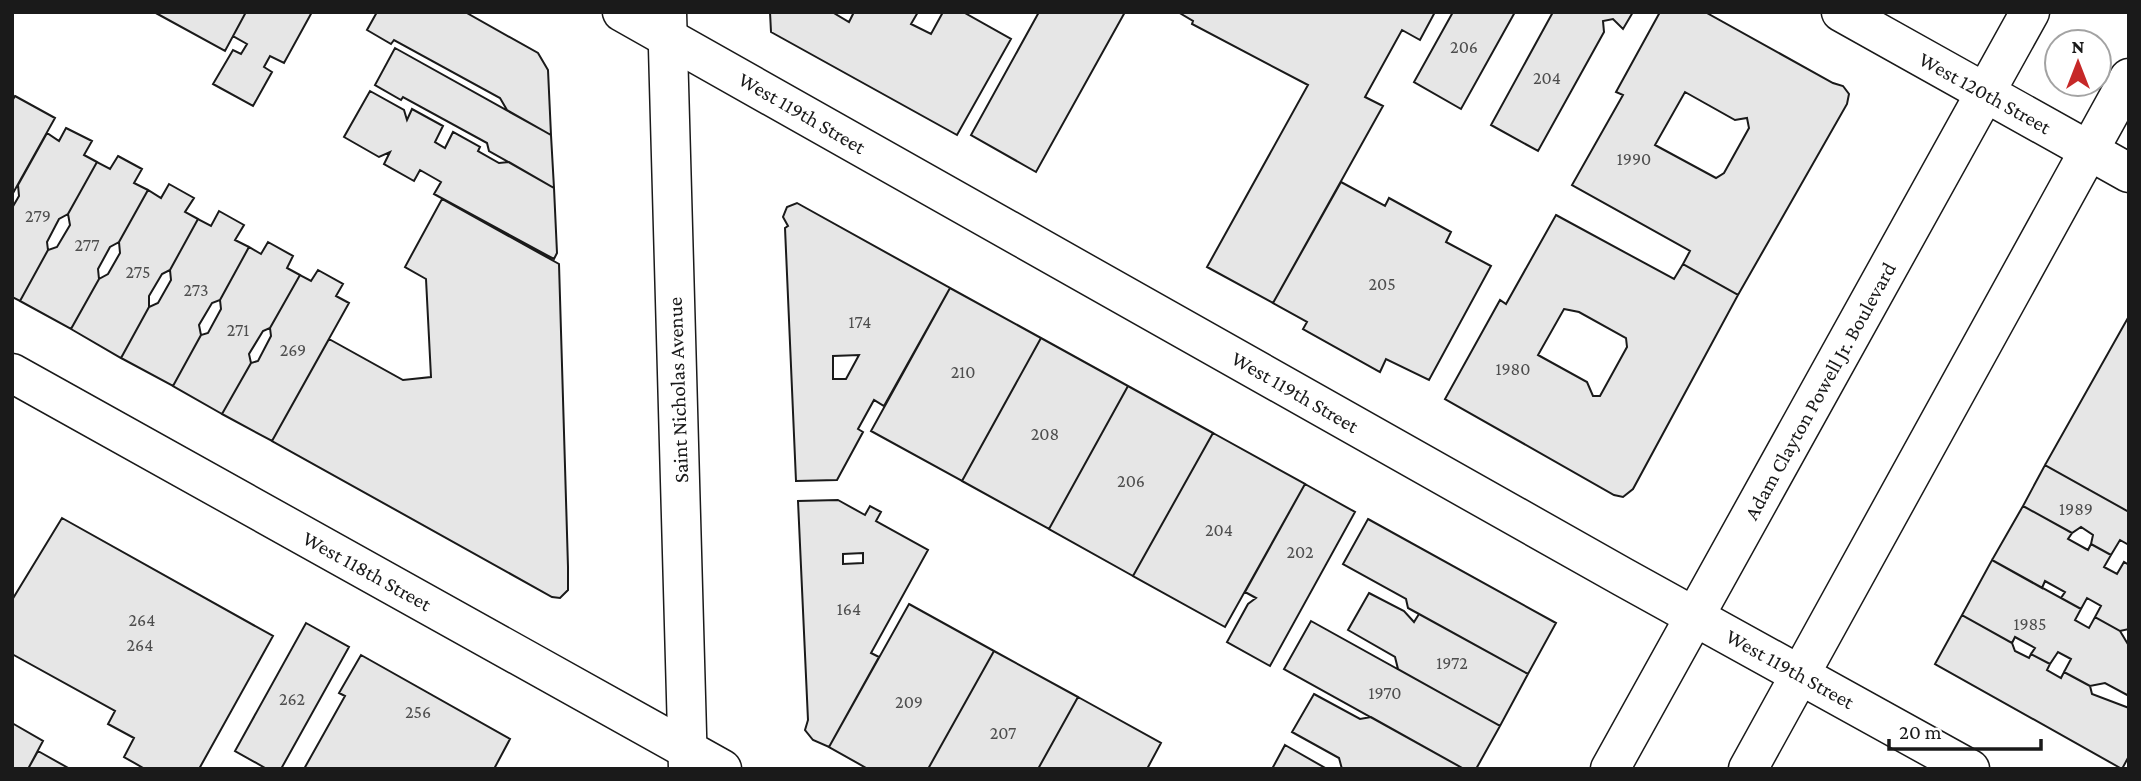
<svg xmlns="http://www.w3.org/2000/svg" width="2141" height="781" viewBox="0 0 2141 781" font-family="'Crimson Pro',serif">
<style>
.building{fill:#e6e6e6;stroke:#1a1a1a;stroke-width:2;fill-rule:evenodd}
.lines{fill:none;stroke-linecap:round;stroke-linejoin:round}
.minor-casing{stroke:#1a1a1a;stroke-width:41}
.secondary-casing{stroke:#1a1a1a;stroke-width:41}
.primary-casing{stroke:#1a1a1a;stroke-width:41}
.minor{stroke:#fff;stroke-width:38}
.secondary{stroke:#fff;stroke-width:38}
.primary{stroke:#fff;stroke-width:38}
.labels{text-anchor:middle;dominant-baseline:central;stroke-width:5;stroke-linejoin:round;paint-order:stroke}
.number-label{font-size:18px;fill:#4d4d4d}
.street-label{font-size:21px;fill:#1a1a1a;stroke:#fff}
</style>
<rect width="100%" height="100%" fill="#fff"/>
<!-- building -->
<path class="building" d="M154,12H246L225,51Z
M246,12H312L284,63L270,56L264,67L272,72L253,106L213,84L233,50L241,54L247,44L233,36Z
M377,12H465L538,53L548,70L551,135L507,110L500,98L394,40L391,44L367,30Z
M770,12H832L849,22L854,12H918L911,24L931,34L943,12H963L1011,39L957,135L771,32Z
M1039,12H1125L1036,172L971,135Z
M1178,12H1435L1420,40L1402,30L1365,97L1383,106L1273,303L1207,267L1308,85L1192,24L1193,21Z
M1453,12H1515L1461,109L1414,82Z
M1553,12H1633L1623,29L1613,19L1603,21L1604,32L1538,151L1491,125Z
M1660,12H1705L1833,83L1843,86L1849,94L1847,104L1738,295L1683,264L1690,251L1572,185L1623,95L1616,92ZM1685,92L1735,120L1747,118L1749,128L1724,173L1716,178L1655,145Z
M395,48L551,135L554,188L489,151L487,143L403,97L401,100L375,85Z
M370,91L404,110L407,120L412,109L443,126L435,142L445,148L453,132L480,147L478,151L499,163L509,162L554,188L557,253L554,259L434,194L441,182L420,170L414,181L384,164L390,152L379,157L344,137Z
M15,96L55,118L12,195V101Z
M66,128L92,141L84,155L97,162L68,214L59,219L47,242L48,250L20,301L12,297V208L19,196L18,185L47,133L59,141Z
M118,156L142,169L134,183L148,190L119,242L110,247L98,269L99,279L71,329L20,301L48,250L57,247L70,225L68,214L97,162L110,169Z
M1341,182L1385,206L1389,198L1451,232L1446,242L1491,266L1429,380L1386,359L1380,372L1303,329L1307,322L1273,303Z
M169,184L194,198L185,212L198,219L170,270L162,274L149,296V307L121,358L71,329L99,279L108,274L120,253L119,242L148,190L161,198Z
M442,199L559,264L568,567V590L560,598L552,597L272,441L329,339L403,380L431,377L426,279L405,267Z
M797,203L950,288L884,406L874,400L858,429L863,432L837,480L796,481L785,228L788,226L783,217L787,207ZM859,355L846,379H833V356Z
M219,211L244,225L235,240L249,247L220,300L212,303L199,325L201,335L173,386L121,358L149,307L158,303L171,280L170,270L198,219L211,226Z
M1556,215L1674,279L1683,264L1738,295L1633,489L1623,497L1614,495L1445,399L1500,300L1506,304ZM1564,309L1579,312L1626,338L1627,347L1600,396H1593L1587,382L1538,355Z
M268,242L293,256L287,268L300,275L270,328L263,331L249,354L251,363L222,414L173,386L201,335L208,333L221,309L220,300L249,247L261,254Z
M318,270L343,284L336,296L349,303L272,441L222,414L251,363L258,361L271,336L270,328L300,275L311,281Z
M950,288L1041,338L962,481L871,431Z
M2129,316V512L2045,465Z
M1041,338L1128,386L1049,529L962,481Z
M1128,386L1213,433L1133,576L1049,529Z
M1213,433L1305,484L1225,627L1133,576Z
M2045,465L2129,512V545L2120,540L2111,555L2091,544L2093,535L2081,527L2072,533L2023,506Z
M1305,484L1355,512L1270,666L1227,642L1248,604L1256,598L1245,592Z
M838,500L865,515L870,506L881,512L876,521L928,550L871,653L879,657L829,747L813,740L805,730L808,720L798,501ZM863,553V563L843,564V554Z
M2023,506L2072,533L2068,539L2088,550L2091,544L2111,555L2104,567L2117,574L2124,562L2129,565V629L2120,631L2095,617L2101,606L2087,598L2081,609L2061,598L2065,592L2045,581L2042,588L1992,560Z
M62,518L273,636L199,769H145L124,757L134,738L108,724L115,711L12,654V600Z
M1368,519L1556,623L1528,674L1419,614L1408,608L1406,599L1343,564Z
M1992,560L2081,609L2075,620L2089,628L2095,617L2120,631L2129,646V696L2105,683L2090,686L2064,672L2071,659L2058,652L2050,664L2031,654L2035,648L2015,637L2012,643L1962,615Z
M1369,593L1404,611L1414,622L1419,614L1528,674L1500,726L1398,669L1395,657L1348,630Z
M909,604L994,651L928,769H868L829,747Z
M1962,615L2012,643L2015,651L2029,658L2031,654L2050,664L2047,670L2061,678L2064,672L2090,686L2092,694L2129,708V756L2122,769L1935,664Z
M1311,621L1500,726L1476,769H1464L1284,669Z
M306,623L349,647L281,769H267L235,751Z
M994,651L1078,697L1038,769H928Z
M361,655L510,739L494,769H304L345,696L339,693Z
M1314,694L1360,719L1371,717L1464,769H1342L1339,758L1292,732Z
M1078,697L1161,743L1147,769H1038Z
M12,723L43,741L28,769H12Z
M1285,745L1327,769H1272Z
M38,751L70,769H28Z"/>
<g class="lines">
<defs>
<path id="minor" d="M622,12L1623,577L1970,769
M1841,12L2129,173
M12,373L688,750"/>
<path id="secondary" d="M667,12L688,769
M688,750L722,769"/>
<path id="primary" d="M1610,769L2030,12
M1748,769L2129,78"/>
</defs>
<!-- minor casing -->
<use href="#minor" class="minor-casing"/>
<!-- secondary casing -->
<use href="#secondary" class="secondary-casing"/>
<!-- primary casing -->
<use href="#primary" class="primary-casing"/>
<!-- minor -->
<use href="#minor" class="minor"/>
<!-- secondary -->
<use href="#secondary" class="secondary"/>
<!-- primary -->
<use href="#primary" class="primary"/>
</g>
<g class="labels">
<!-- number labels -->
<g class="number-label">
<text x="1464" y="47">206</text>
<text x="1547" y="78">204</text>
<text x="1634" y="159">1990</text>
<text x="38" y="216">279</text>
<text x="87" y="245">277</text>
<text x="138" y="272">275</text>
<text x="1382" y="284">205</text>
<text x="196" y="290">273</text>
<text x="860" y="322">174</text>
<text x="238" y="330">271</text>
<text x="293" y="350">269</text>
<text x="1513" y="369">1980</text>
<text x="963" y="372">210</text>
<text x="1045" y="434">208</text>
<text x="1131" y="481">206</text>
<text x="2076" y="509">1989</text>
<text x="1219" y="530">204</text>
<text x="1300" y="552">202</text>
<text x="849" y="609">164</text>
<text x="142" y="620">264</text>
<text x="2030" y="624">1985</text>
<text x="140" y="645">264</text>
<text x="1452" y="663">1972</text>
<text x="1385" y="693">1970</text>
<text x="292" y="699">262</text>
<text x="909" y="702">209</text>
<text x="418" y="712">256</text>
<text x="1003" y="733">207</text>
</g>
<!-- street labels -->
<g class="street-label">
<text transform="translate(1985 93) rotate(29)">West 120th Street</text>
<text transform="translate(802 113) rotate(30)">West 119th Street</text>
<text transform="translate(678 390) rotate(-92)">Saint Nicholas Avenue</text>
<text transform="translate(1820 391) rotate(-61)">Adam Clayton Powell Jr. Boulevard</text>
<text transform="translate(1295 392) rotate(30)">West 119th Street</text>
<text transform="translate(367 571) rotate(29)">West 118th Street</text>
<text transform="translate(1790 669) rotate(29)">West 119th Street</text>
</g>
</g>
<!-- border -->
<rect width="2141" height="781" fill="none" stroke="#1a1a1a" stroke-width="28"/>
<!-- north arrow -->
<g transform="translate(2078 63)"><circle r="33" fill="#ffffff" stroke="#a3a3a3" stroke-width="2"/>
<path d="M0-5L12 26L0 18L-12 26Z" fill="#c62828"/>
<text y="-10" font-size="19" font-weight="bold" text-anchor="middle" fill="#1a1a1a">N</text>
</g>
<!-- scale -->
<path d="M1889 739v10h152v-10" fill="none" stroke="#1a1a1a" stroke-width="3.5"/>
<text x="1899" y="739" font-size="21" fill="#1a1a1a" stroke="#ffffff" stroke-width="5" paint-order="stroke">20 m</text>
</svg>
